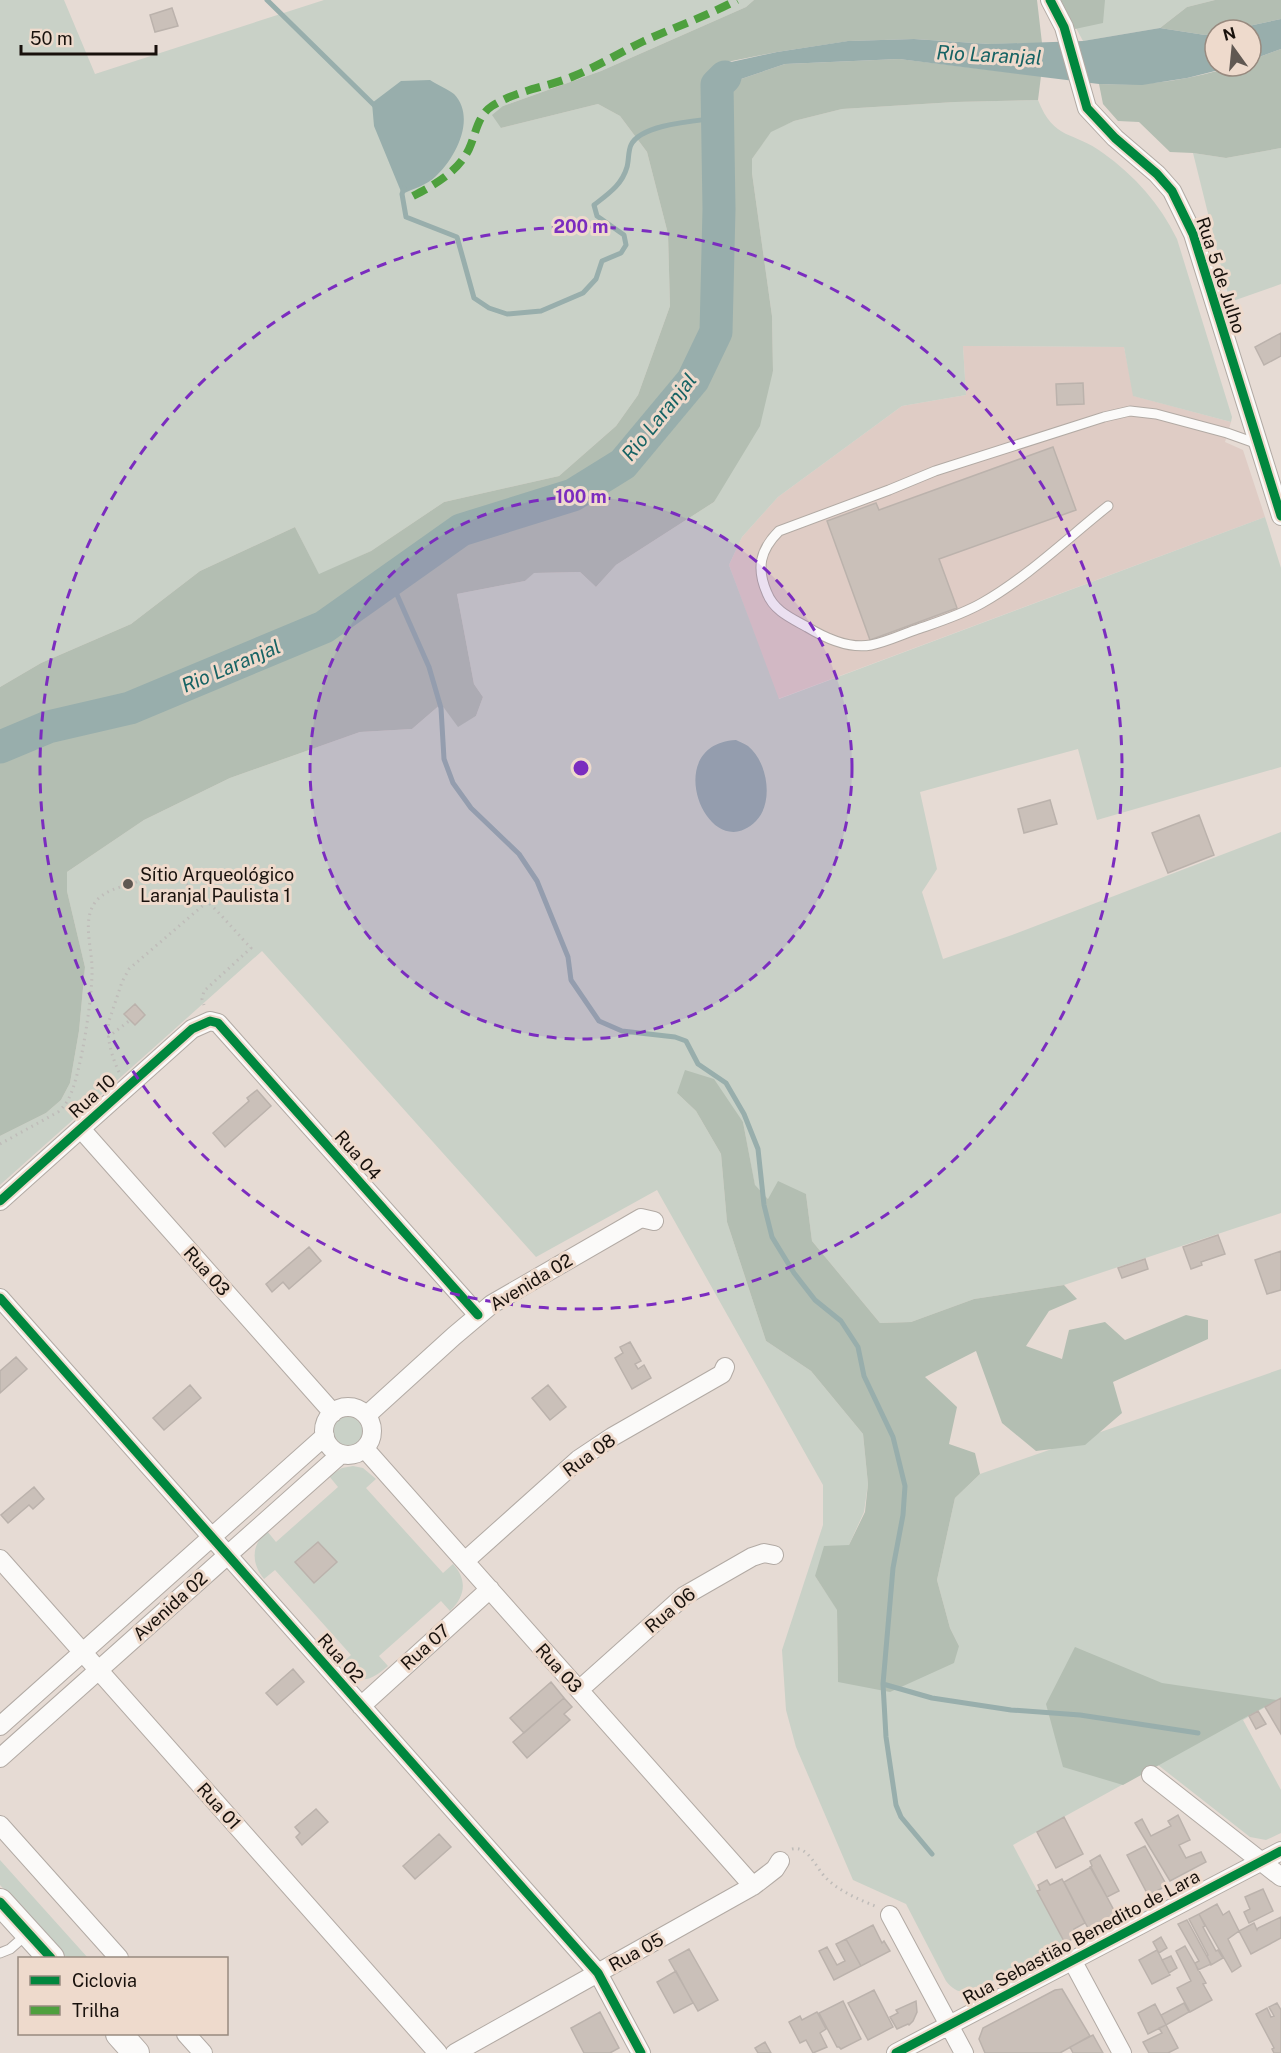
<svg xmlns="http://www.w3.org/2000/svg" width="1281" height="2053" viewBox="0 0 1281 2053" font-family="'Public Sans',sans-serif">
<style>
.industrial{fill:#dfccc5}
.green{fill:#c9d1c7}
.forest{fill:#b3beb2}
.water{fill:#98aeac}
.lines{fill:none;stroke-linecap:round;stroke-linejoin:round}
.stream{stroke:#98aeac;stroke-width:5}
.river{stroke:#98aeac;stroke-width:33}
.building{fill:#cac0b9;stroke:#bbb2ac;stroke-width:1.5}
.lane-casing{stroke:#b2aaa4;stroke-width:11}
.street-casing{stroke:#b2aaa4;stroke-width:20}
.secondary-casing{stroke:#b2aaa4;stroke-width:28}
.path{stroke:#bfbcb9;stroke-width:3;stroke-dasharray:1.5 4.5;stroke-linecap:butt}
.lane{stroke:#fbfaf9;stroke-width:9}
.street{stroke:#fbfaf9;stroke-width:18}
.secondary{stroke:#fbfaf9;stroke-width:26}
.quiet{stroke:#4ea03e;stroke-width:8;stroke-dasharray:15 8;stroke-linecap:butt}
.cycleway-casing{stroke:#eedacc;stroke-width:13}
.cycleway{stroke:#00873e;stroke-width:9}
.ring{fill:none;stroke:#7b2cbf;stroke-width:3;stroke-dasharray:10 8}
.poi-dot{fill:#605852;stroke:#eedacc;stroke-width:2}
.labels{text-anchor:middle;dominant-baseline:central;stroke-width:6;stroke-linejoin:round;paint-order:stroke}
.street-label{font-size:18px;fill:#18110c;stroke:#eedacc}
.poi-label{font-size:18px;fill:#18110c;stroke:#eedacc;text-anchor:start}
.water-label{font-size:20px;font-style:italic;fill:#176364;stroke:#eedacc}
.centre{fill:#7b2cbf;stroke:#eedacc;stroke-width:3}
.ring-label{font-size:18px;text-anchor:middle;font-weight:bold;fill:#7b2cbf;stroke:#eedacc;stroke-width:6;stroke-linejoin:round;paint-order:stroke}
</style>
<rect width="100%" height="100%" fill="#e6dbd4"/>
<!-- industrial -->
<path class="industrial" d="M963,346L1124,347L1134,396L1231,422L1225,442L1243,450L1265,517L778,699L729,565L742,537L778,497L902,406L966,395Z"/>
<!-- green -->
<path class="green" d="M0,0H64L95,74L324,0H754L746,7L601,71L503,106L501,128L598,104L620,116L647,152L668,234L670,306L638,395L616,426L559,476L444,502L371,551L319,575L295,527L200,571L131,624L41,663L0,687Z
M1061,0H1215L1187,7L1160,28L1083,41Z
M1038,100C1054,141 1074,131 1103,153C1135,176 1160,204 1177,239L1232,417L1231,422L1133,396L1124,347L963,346L966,395L902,406L778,497L742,537L729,565L779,699L1265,517L1281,568V767L1097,820L1078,749L920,792L937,869L922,892L943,959L1012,935L1281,832V1213L1064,1285L974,1299L911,1322L880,1323L812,1241L806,1194L768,1199L755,1186L743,1122L677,1093L696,1111L721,1154L727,1222L766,1341L811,1371L863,1434L868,1484L864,1512L849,1545L815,1576L837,1609L838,1682L959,1646L950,1628L937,1580L955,1498L980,1474L1281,1369V1698L1243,1720L1281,1790V1833L1266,1840L1250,1837L1158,1765L1013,1845L1065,1943L975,1990C962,1994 955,1992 946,1981L906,1904L853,1880L796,1747L786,1710L782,1650L823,1525V1485L657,1190L536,1257L262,951L0,1185V1136L46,1113L61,1100L70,1083L79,1031L85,967L67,891V872L144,820L230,778L360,732L412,729L441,704L458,726L476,716L483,697L474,684L457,594L525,581L533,573L580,572L596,587L616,565L714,502L773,371L772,316L752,173V159L771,131L794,121L842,109L955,102Z
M1281,148V284L1230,302L1193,153L1226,158Z
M333 1431a15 15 0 1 1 30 0a15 15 0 1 1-30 0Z
M353,1466L363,1468L376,1479L366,1488L443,1573L453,1564C468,1580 465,1597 450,1611L441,1601L379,1656L388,1666C368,1683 359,1685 341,1664L351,1655L275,1570L264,1579C251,1563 251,1545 267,1531L276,1542L338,1487L329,1476L342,1468Z
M0,1860L88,1958H67L0,1885Z"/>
<!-- forest -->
<path class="forest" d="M754,0H1037L1042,43L990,44L914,39L849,41L777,52L722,63L710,74L717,118L725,89L741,79L785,64L899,59L1041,76L1038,100L955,102L842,109L794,121L771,132L752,159V173L772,316L773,371L760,426L714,502L616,565L596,587L580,572L534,573L525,581L457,594L474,684L483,697L476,716L458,727L441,704L412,729L360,732L230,778L144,820L67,872V891L85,967L79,1031L70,1083L61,1100L46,1113L0,1136V687L41,663L131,624L200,571L295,527L319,574L371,551L444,502L559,476L616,426L638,395L670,306L668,234L647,152L620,116L598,104L501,128L492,115L503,106L601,71L746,7Z
M1061,0H1105L1103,23L1075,29Z
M1215,0H1281V19L1230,30H1215V33L1205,35L1160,28L1187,7Z
M1281,49V148L1226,158L1193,153L1170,152L1139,122L1118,121L1103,104L1099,84C1129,85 1157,84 1187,78C1209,74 1229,66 1251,66V60Z
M685,1070L714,1079L743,1122L755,1185L768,1199L778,1181L806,1194L812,1241L880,1323L911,1322L974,1299L1064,1285L1077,1299L1049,1311L1026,1346L1062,1359L1069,1330L1105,1322L1125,1340L1186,1315L1208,1320V1339L1113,1382L1122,1413L1085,1445L1036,1451L1002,1423L976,1351L925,1377L957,1407L949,1444L975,1453L980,1474L955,1498L937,1580L950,1628L959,1646L954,1663L890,1692L838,1682L837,1610L815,1576L824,1546L849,1545L865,1512L868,1484L863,1434L811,1371L766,1341L727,1222L721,1154L696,1111L677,1093Z
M1075,1647L1162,1683L1277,1700L1123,1785L1063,1767L1046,1704Z"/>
<!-- water -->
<path class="water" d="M1281,19V49L1251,60V30H1230Z
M1160,28L1205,35L1215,33V66H1235L1187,78L1142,85L1099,84L899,59L785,64L741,79L726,89L717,118L708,102L705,87L710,74L722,64L777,52L848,41L914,39L990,44L1083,41Z
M430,80C437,85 448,89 454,94C477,118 455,159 435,177C427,185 413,189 402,194L374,126L372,103L401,81Z
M736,740C740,742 745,744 748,746C768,762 774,803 756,821C708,869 658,744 736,740Z"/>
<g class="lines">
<!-- stream -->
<path class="stream" d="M267,0L375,106
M404,188L402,194L406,217L457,237L474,298L489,308L507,314L541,311L583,293L596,279L602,261L621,253L626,245L624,235L597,216L594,205C608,194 622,185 627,167C629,160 628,151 631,145C641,124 696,121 717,118
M390,579L429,667L441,708L444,759L453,783L471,808L519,854L537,881L568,957L571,980L599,1021L622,1031L675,1037L686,1041L698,1064L726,1083L744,1114L758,1149L764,1205L772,1237L794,1273L815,1300L841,1321L858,1347L864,1376L893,1437L905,1486L903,1515L893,1568L883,1684L886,1737L896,1805L901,1817L932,1854
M883,1684L932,1698L1011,1710L1080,1715L1198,1733"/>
<!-- river -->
<path class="river" d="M0,747L48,727L130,708L324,627L461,530L573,495L623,464L693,380L716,332L719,209L717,85L725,77"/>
</g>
<!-- building -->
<path class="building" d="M172,8L178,26L155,32L150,15Z
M1281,333V356L1264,365L1255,347Z
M1083,383L1084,404L1057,405L1056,384Z
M1053,447L1076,510L939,559L957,608L870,640L827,521L876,503L879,510Z
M1050,800L1057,824L1024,833L1018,809Z
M1199,815L1214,855L1168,873L1152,833Z
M135,1004L145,1015L135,1025L124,1014Z
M257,1090L271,1106L225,1147L213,1133L249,1101L247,1098Z
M1218,1235L1225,1254L1201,1262L1202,1265L1191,1269L1183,1247Z
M309,1247L321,1261L289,1289L283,1282L272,1292L266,1284Z
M1281,1251V1290L1267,1294L1255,1260Z
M1145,1259L1148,1269L1122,1278L1118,1268Z
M630,1342L641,1361L635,1364L638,1369L644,1365L651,1378L632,1389L615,1358L623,1353L620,1347Z
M16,1357L27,1369L0,1393V1371Z
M190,1385L201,1398L164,1430L153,1418Z
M548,1385L566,1407L550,1420L532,1398Z
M34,1487L44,1499L33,1509L29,1505L8,1523L1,1515Z
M318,1542L337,1562L314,1583L295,1562Z
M293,1669L304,1682L277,1705L266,1693Z
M551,1682L564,1698L524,1733L510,1718Z
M564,1698L572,1707L564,1714L570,1720L527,1758L513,1742Z
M1281,1698V1734L1265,1707Z
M1258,1711L1266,1724L1256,1729L1249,1716Z
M316,1809L328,1822L302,1845L296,1837L300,1833L295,1827Z
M1178,1815L1190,1840L1179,1845L1186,1858L1201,1852L1206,1862L1170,1881L1135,1823L1142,1819L1151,1836L1171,1826L1168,1821Z
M1064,1817L1083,1854L1056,1868L1037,1832Z
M439,1834L451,1847L415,1879L403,1866Z
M1145,1846L1167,1886L1148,1895L1127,1855Z
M1100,1855L1119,1891L1107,1897L1090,1867L1092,1866L1090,1861Z
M1091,1867L1117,1916L1089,1930L1064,1882Z
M1062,1879L1085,1923L1074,1929L1078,1936L1065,1943L1037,1891L1040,1890L1038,1885L1047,1880L1050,1885Z
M1263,1889L1273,1911L1249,1923L1244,1912L1250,1909L1245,1897Z
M1217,1904L1223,1915L1229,1911L1239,1931L1228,1939L1241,1966L1232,1972L1199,1914Z
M1199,1914L1205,1926L1203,1927L1216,1951L1218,1950L1223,1958L1211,1965L1207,1956L1208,1955L1189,1919Z
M1281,1917V1938L1251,1954L1239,1931L1254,1923L1257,1930L1258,1928Z
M1187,1920L1211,1964L1198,1970L1195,1963L1199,1961L1178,1924Z
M873,1925L882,1943L884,1941L890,1951L861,1966L846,1939Z
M1161,1937L1167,1948L1159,1953L1153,1942Z
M846,1939L861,1966L834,1980L819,1951L827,1947L837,1965L845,1961L836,1944Z
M1185,1946L1206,1983L1203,1984L1212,2000L1190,2012L1177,1988L1191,1981L1176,1951Z
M689,1949L718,2000L698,2011L669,1960Z
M1157,1950L1170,1975L1152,1984L1139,1960Z
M1171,1956L1177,1968L1169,1973L1162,1960Z
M676,1971L693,2003L674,2013L657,1982Z
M1062,1989L1090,2036L1060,2053H985L979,2039L983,2028L1055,1990Z
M874,1990L893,2027L868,2040L848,2003Z
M843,2001L861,2039L841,2049L839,2047H837L819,2013Z
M916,2001L917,2012L913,2021L909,2025L908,2024L897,2029L890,2017L898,2013L896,2010Z
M1184,2003L1189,2012L1166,2025L1161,2015Z
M1277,2003L1281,2010V2053H1274L1272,2049L1274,2048L1256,2014L1267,2008L1271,2017L1274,2016L1269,2007Z
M1155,2004L1166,2025L1148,2034L1138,2013Z
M600,2012L619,2048L610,2053H584L571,2028Z
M817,2012L826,2029L820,2033L827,2047L813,2053L806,2040L800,2043L789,2022L800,2016L802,2020Z
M1166,2025L1178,2048L1168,2053H1149L1143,2042L1162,2033L1159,2028Z
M1093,2035L1103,2053H1073L1070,2047Z
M765,2042L771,2053H758L755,2048Z"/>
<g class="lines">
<defs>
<path id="lane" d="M1108,506C1069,537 1025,579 982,603C961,615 938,622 915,630C901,635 886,642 871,645C849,649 825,638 807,627C791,618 774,611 767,593C756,568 760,550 779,531L889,490L935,471L1104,417L1130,411L1156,414L1227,433L1258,444
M0,1953L10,1949L26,1935"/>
<path id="street" d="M1050,0L1064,27L1087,108L1115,138L1157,174L1172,191L1193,234L1281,516
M81,1129L333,1413
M0,1201L192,1029L210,1021L218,1023L478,1315
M0,1298L598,1973L641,2053
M324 1431a24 24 0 1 1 48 0a24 24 0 1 1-48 0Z
M367,1415L454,1336L492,1304L641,1218L654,1221
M365,1449L753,1886
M0,1559L438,2053
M465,1561L579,1459L612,1437L722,1374L725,1367
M579,1690L684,1596L752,1557L764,1553L774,1555
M361,1706L490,1589
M0,1726L325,1436
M0,1758L341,1454
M1151,1775L1281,1877
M0,1825L119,1958
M890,1915L964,2053
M1072,1960L1122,2053
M186,2034L203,2053
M455,2053L753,1886L775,1869L780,1861
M896,2053L1281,1851"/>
<path id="secondary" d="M0,1902L51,1958
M119,2034L136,2053"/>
</defs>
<!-- lane casing -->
<use href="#lane" class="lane-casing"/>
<!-- street casing -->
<use href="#street" class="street-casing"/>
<!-- secondary casing -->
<use href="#secondary" class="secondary-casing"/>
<!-- path -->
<path class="path" d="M108,1037L129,1021
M119,1072C112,1057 106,1038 109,1021L122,982L129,969L207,902
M0,1144L58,1112C63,1107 66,1104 69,1098C81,1074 92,999 92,972C93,951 82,923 94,904C102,891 120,887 134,883C142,880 151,876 160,875C192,875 230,927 251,948L204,991L202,999L204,1005
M792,1849C808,1845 816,1868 826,1878C839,1891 858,1899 875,1906"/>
<!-- lane -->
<use href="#lane" class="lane"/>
<!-- street -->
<use href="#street" class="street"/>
<!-- secondary -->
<use href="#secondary" class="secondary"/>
<!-- quiet -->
<path class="quiet" d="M413,196C434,185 458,172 469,149C476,134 477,116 492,106C517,90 548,87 574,76C598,66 621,52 644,41C675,27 707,16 737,0"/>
<defs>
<path id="cycleway" d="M1050,0L1064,27L1087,108L1115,138L1157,174L1172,191L1193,234L1281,516
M0,1201L192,1029L210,1021L218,1023L478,1315
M0,1298L598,1973L641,2053
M0,1902L51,1958
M896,2053L1281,1851"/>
</defs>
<!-- cycleway casing -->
<use href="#cycleway" class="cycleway-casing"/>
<!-- cycleway -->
<use href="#cycleway" class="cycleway"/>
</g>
<!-- distance rings -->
<circle cx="581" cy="768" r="271" fill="#7b2cbf" fill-opacity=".12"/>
<g class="ring">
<circle cx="581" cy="768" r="271"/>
<circle cx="581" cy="768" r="541"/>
</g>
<!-- markers -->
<circle class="poi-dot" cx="128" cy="884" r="6"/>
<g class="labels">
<!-- street labels -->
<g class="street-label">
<text transform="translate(1221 275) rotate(72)">Rua 5 de Julho</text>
<text transform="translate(92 1096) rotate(-42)">Rua 10</text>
<text transform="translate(358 1155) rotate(48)">Rua 04</text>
<text transform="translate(207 1271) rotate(48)">Rua 03</text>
<text transform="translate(531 1282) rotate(-31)">Avenida 02</text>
<text transform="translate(589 1455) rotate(-36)">Rua 08</text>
<text transform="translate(170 1606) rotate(-42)">Avenida 02</text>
<text transform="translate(670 1610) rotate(-40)">Rua 06</text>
<text transform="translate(425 1647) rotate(-42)">Rua 07</text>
<text transform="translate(341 1658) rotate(48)">Rua 02</text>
<text transform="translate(559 1668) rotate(48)">Rua 03</text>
<text transform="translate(219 1806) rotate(48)">Rua 01</text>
<text transform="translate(1081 1937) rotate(-28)">Rua Sebastião Benedito de Lara</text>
<text transform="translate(636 1952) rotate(-29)">Rua 05</text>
</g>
<!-- poi labels -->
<g class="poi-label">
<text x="140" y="874">Sítio Arqueológico<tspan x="140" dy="21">Laranjal Paulista 1</tspan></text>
</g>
<!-- water labels -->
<g class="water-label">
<text transform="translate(989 55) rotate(3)">Rio Laranjal</text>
<text transform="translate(659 417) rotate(-51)">Rio Laranjal</text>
<text transform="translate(231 666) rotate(-23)">Rio Laranjal</text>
</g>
</g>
<circle cx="581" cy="768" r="9" class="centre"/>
<g class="ring-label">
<text x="581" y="233">200 m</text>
<text x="581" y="503">100 m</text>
</g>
<!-- legend -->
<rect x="18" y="1957" width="210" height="78" fill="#eedacc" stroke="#988a7f" stroke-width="1.5"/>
<rect x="30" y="1976" width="30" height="9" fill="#00873e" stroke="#988a7f" stroke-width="1.5"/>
<text x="72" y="1987" font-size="18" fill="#18110c">Ciclovia</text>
<rect x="30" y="2006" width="30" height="9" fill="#4ea03e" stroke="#988a7f" stroke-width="1.5"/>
<text x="72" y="2017" font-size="18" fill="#18110c">Trilha</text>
<!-- north arrow -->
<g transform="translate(1233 48) rotate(345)"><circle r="28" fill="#eedacc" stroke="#988a7f" stroke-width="1.5"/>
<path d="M0-4.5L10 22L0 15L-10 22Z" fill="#605852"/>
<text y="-9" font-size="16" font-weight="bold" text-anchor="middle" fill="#18110c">N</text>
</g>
<!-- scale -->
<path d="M21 45v9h135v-9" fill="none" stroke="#18110c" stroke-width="3"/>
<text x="30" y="45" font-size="18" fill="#18110c" stroke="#eedacc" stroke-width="4.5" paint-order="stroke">50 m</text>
</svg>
